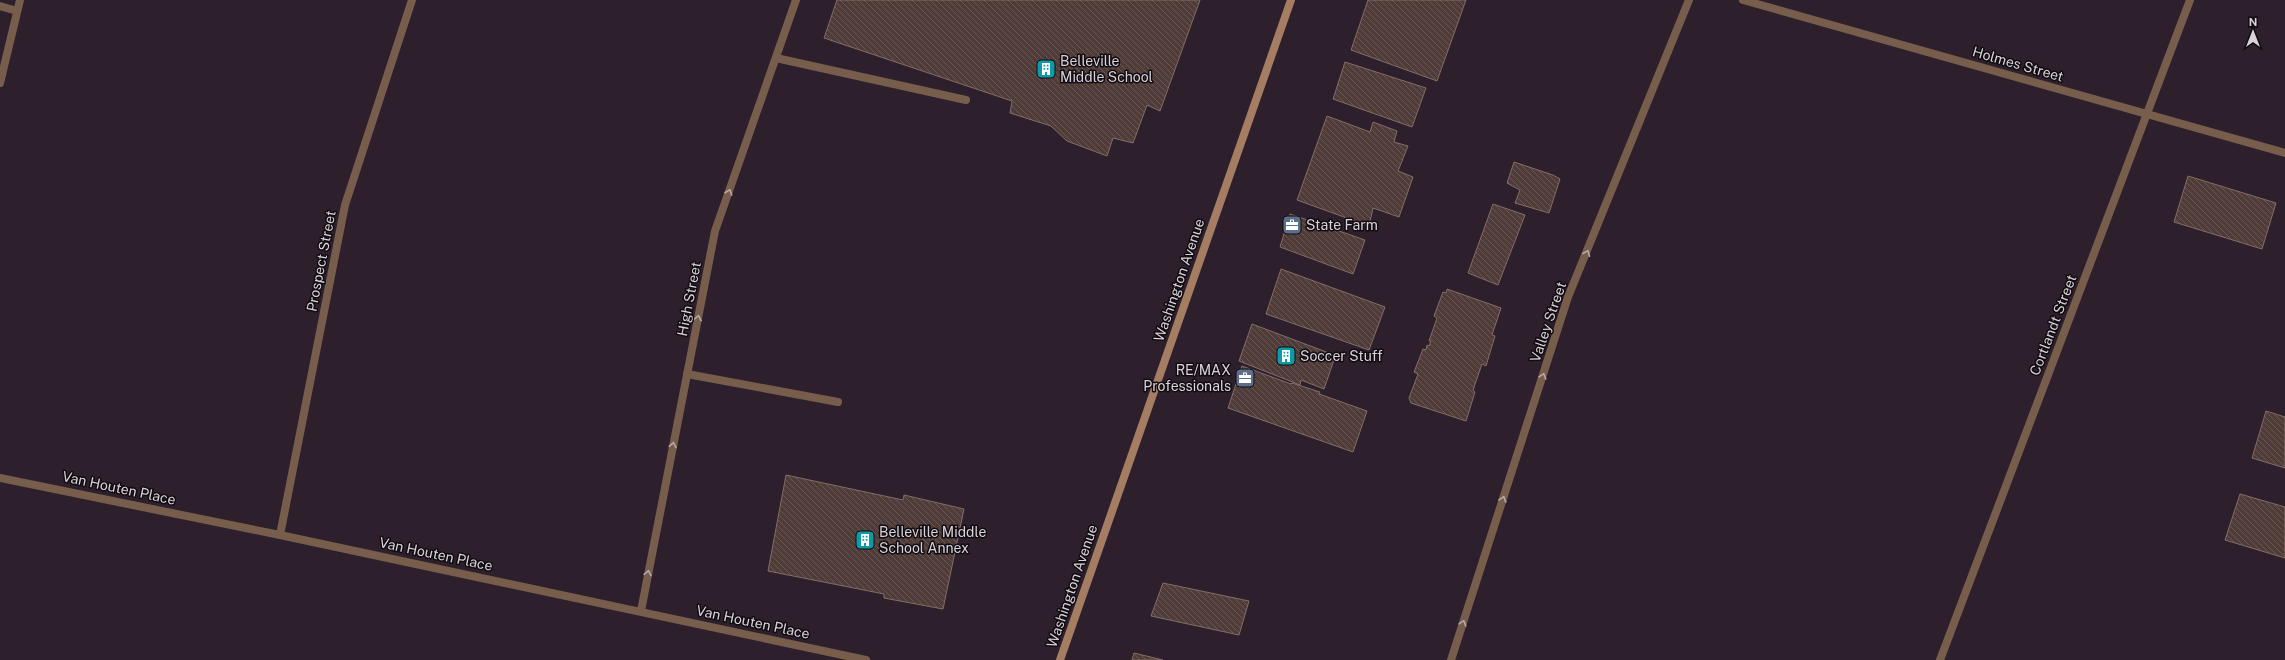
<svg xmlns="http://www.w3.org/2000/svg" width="2285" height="660" viewBox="0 0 2285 660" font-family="'Public Sans',sans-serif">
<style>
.building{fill:url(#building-back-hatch);stroke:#836d68}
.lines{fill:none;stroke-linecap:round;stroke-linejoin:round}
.service{stroke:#775d4c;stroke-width:8}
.minor{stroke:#775d4c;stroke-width:8}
.secondary{stroke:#a57d62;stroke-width:8}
.oneway{stroke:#b7a9a8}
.labels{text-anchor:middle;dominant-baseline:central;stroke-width:3;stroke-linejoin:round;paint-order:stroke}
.poi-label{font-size:14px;fill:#dad2d9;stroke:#110c11;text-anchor:start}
.street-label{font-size:14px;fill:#dad2d9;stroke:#110c11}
</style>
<defs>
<pattern id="building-back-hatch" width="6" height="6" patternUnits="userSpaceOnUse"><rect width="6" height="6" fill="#4f3b37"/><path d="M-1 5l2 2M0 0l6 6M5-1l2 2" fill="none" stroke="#685653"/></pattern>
</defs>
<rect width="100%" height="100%" fill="#2d202c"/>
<!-- building -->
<path class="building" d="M837,0H1200L1160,111L1147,105L1133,143L1113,138L1107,156L1067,141L1051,126L1010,113L1012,101L824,38Z
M1368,0H1466L1437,81L1351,50Z
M1345,62L1426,88L1412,127L1333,99Z
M1327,116L1370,132L1373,122L1397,131L1394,142L1408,146L1398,171L1413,177L1399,217L1373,208L1369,226L1297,200Z
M1514,162L1553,175L1560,179L1549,213L1515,203L1520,190L1507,183Z
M2188,176L2276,203L2262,249L2174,222Z
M1493,204L1525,215L1498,285L1468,273Z
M1290,214L1365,240L1353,274L1280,247Z
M1281,269L1385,307L1369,350L1266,314Z
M1447,289L1501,308L1492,335L1495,336L1486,366L1482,364L1473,390L1475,392L1466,421L1411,403L1409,398L1418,374L1414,372L1423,349L1426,350L1427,345L1429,346L1431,341H1429L1437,318L1434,316L1443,292L1446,293Z
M1252,324L1329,353L1328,355L1335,357L1324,389L1301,380L1300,385L1239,361Z
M1242,366L1291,384L1292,383L1320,392L1319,394L1367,411L1353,452L1228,408Z
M2266,411L2285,417V468L2252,458Z
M786,475L903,500L904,495L964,509L943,609L884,598V594L768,571Z
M2240,494L2285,507V558L2225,540Z
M1163,583L1249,601L1239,635L1151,616Z
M1134,653L1163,660H1132Z"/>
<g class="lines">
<!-- service -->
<path class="service" d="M776,58L966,100
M687,374L838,402"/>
<!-- minor -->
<path class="minor" d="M1743,0L2285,153
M0,6L17,11
M0,83L20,0
M0,478L280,535L866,660
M280,535L345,205L412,0
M641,611L715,231L796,0
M1451,660L1568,297L1689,0
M1940,660L2190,0"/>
<!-- secondary -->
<path class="secondary" d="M1060,660L1291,0"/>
</g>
<!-- one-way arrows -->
<defs><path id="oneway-chevron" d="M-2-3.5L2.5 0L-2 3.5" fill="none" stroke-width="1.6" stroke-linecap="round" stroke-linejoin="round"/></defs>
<g class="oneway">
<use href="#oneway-chevron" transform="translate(729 192) rotate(-71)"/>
<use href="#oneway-chevron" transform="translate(1587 253) rotate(-68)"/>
<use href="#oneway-chevron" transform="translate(698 318) rotate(-79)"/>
<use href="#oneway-chevron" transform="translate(1543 376) rotate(-72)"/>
<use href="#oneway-chevron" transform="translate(673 445) rotate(-79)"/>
<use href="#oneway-chevron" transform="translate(1503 499) rotate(-72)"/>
<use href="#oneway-chevron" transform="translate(648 573) rotate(-79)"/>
<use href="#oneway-chevron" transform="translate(1463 623) rotate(-72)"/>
</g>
<!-- icons -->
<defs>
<symbol id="building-square" viewBox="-11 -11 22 22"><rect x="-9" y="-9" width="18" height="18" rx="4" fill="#0f9aa8" stroke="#110c11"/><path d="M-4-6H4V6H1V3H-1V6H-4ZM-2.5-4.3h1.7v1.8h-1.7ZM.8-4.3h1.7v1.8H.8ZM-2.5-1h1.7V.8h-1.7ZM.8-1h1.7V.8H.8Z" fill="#fff"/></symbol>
<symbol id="office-square" viewBox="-11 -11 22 22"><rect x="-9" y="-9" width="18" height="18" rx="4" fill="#5c6f8a" stroke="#110c11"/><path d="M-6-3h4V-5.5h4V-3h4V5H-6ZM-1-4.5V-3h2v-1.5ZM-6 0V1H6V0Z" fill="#fff"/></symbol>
</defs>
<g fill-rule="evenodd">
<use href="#building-square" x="1035" y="58" width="22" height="22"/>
<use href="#office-square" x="1281" y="214" width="22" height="22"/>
<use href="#building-square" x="1275" y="345" width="22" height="22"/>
<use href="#office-square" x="1234" y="367" width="22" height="22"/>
<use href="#building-square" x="854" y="529" width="22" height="22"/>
</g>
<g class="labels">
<!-- poi labels -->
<g class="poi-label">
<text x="1060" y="61">Belleville<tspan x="1060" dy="16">Middle School</tspan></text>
<text x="1306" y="225">State Farm</text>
<text x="1300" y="356">Soccer Stuff</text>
<text x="1231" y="370" text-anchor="end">RE/MAX<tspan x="1231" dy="16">Professionals</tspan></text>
<text x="879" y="532">Belleville Middle<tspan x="879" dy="16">School Annex</tspan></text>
</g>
<!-- street labels -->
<g class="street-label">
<text transform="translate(2018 64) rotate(16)">Holmes Street</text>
<text transform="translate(321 261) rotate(-79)">Prospect Street</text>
<text transform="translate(1179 280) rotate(-71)">Washington Avenue</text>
<text transform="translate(689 299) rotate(-79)">High Street</text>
<text transform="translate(1548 322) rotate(-71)">Valley Street</text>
<text transform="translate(2053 325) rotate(-69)">Cortlandt Street</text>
<text transform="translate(119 488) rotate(12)">Van Houten Place</text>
<text transform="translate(436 554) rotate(12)">Van Houten Place</text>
<text transform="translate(1072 586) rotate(-71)">Washington Avenue</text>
<text transform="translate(753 622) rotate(12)">Van Houten Place</text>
</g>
</g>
<!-- north arrow -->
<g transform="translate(2253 32)" stroke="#110c11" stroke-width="3" paint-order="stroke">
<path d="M0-3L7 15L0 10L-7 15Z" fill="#dad2d9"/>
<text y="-6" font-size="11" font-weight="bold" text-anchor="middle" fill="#dad2d9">N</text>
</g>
</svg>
